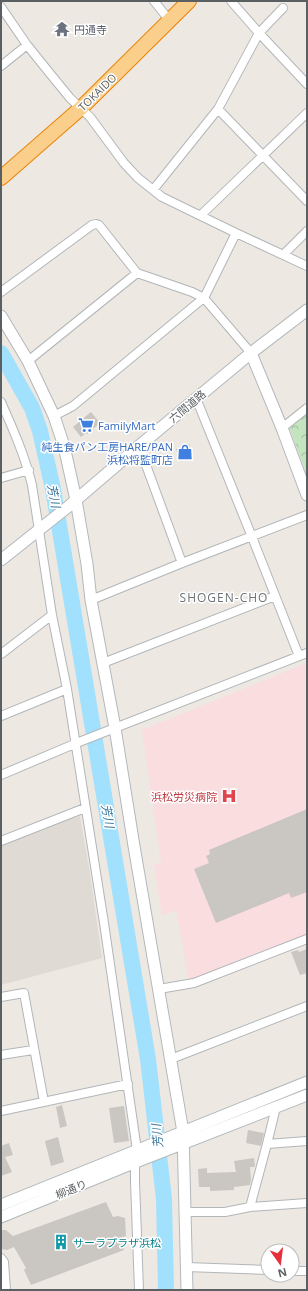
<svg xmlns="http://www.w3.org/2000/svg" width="308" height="1291" viewBox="0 0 308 1291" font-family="'Open Sans','Noto Sans JP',sans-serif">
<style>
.education{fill:#dfdad3}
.medical{fill:#faddde}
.forest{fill:url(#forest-crowns)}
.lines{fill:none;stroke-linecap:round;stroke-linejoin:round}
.river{stroke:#a1e1fd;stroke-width:16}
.building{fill:#cac6c1}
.street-casing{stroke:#b2b6b9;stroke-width:10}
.secondary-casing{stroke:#b3b8bc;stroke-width:13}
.highway-casing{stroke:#ea8305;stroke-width:16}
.street{stroke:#fff;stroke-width:8}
.secondary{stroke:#fff;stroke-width:11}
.highway{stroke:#facf8b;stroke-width:14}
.labels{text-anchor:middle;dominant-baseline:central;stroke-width:3;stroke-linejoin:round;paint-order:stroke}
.worship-label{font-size:11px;fill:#5b616d;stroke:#fff;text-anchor:start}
.street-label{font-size:11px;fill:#5a5f62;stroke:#fff}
.shop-label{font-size:11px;fill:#366cbe;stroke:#fff;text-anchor:start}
.health-label{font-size:11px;fill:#be3a42;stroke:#fff;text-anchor:end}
.culture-label{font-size:11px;fill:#0d838f;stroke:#fff;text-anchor:start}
.water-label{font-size:12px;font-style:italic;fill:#3b779d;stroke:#fff}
.neighbourhood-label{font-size:12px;letter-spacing:1px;fill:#6b7174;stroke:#fff}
</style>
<defs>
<pattern id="forest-crowns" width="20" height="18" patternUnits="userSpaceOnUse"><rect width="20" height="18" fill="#c3e4be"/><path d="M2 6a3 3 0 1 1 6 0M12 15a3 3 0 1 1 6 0" fill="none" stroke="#a1bc9e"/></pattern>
</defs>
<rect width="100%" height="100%" fill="#ede9e2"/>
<!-- education -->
<path class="education" d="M80,816L90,874L102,958L1,985V843L18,836Z"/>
<!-- medical -->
<path class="medical" d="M307,663V934L189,981L176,910L162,916L154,865L161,862L142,730Z"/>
<!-- forest -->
<path class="forest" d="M307,413V475L289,427Z"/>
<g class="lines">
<!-- river -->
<path class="river" d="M1,353L32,408L40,431L53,489L148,1059L164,1199L166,1290"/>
</g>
<!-- building -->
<path class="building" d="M91,412L100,423L87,434L86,433L81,437L73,427Z
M189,444L193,456L180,461L176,449Z
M307,809V892L291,898L289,893L216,923L194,869L209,863L206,856L210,854L209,850Z
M307,949V973L300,975L291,952L298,950L299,952Z
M62,1105L67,1126L60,1128L56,1107Z
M124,1106L129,1141L114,1143L109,1108Z
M248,1130L264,1133L261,1146L246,1143Z
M58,1137L64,1162L51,1166L45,1141Z
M9,1143L13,1155L5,1157L12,1172L1,1176V1146Z
M254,1158L255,1167H250L251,1180L250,1185L234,1187V1190L210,1191V1187H199L198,1169L207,1168V1173L236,1172L234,1161Z
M106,1202L113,1217L118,1216L125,1218L126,1236L120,1238L124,1250L31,1285L24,1270L26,1268L14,1247L7,1250L1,1249V1230H6L13,1236Z"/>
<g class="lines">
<defs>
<path id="street" d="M154,1L170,21
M231,1L259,33L307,84
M1,7L27,45L52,76L70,98L90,117L124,163L138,178L162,197L236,233L307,266
M1,66L27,45
M218,109L307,201
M153,190L218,109L259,33L283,8
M201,215L307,113
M284,254L307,231
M1,292L92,225L96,224L99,225L137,273L192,292L204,298L251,353
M28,361L137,273
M196,398L252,537L299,656
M1,402C13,429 25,456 32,485L52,615L67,689L104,923L137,1150L135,1163V1181L139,1290
M54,416L73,406L200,301L204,298L236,233
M282,428L307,408
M139,446L182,563
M1,478L29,470
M91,600L182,563L307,515
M1,654L52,615
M103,663L275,596
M1,716L67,689
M1,775L79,742L307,653
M1,841L85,808
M159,989L194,983L307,939
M1,997L24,993L44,1102
M1,1055L33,1050
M171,1059L307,1006
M276,1107L267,1144L307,1141
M1,1111L128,1084
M250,1207L267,1144
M185,1212H225L250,1207L307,1203
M1,1258L4,1262L6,1290
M186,1267L268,1270
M292,1271H307"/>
<path id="secondary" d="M1,316L28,361L54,416L64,446L76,500L87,564L91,600L115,728L134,846L183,1132L187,1290
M251,353L282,428L307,495
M1,560L69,506L139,446L251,353L307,310
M1,1205L307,1082
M1,1217L141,1160L307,1095"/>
<path id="highway" d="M1,178L81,108L189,1"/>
</defs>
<!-- street casing -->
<use href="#street" class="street-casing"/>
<!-- secondary casing -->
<use href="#secondary" class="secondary-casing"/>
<!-- highway casing -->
<use href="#highway" class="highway-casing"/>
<!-- street -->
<use href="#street" class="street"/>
<!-- secondary -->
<use href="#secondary" class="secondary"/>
<!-- highway -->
<use href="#highway" class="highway"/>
</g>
<!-- icons -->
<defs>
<symbol id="temple-bare" viewBox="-9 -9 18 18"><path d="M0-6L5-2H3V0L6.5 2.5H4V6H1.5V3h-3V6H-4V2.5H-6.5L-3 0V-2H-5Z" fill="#6b7280" stroke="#fff" stroke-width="2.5" paint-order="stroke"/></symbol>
<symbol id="supermarket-bare" viewBox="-9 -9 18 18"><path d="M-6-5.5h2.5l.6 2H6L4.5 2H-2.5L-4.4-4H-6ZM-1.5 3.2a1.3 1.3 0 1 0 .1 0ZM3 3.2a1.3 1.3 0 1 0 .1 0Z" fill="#3f7fe0" stroke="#fff" stroke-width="2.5" paint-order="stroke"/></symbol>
<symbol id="shop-bare" viewBox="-9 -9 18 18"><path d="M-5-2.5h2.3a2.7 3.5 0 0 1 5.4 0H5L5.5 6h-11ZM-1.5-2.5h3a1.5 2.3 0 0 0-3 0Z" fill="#3f7fe0" stroke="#fff" stroke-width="2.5" paint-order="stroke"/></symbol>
<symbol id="hospital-bare" viewBox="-9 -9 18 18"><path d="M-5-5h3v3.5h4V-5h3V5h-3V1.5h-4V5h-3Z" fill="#e0444e" stroke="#fff" stroke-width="2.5" paint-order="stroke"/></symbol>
<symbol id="building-bare" viewBox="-9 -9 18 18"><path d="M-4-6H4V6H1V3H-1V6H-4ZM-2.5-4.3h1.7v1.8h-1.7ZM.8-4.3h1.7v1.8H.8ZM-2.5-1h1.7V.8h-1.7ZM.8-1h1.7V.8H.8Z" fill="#0f9aa8" stroke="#fff" stroke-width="2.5" paint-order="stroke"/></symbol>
</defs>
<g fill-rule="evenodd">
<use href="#temple-bare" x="51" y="18" width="22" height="22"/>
<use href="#supermarket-bare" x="75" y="414" width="22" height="22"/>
<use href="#shop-bare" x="174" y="441" width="22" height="22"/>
<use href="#hospital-bare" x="218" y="785" width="22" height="22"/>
<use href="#building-bare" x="50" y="1231" width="22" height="22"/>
</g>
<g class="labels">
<!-- worship labels -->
<g class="worship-label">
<text x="74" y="29">円通寺</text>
</g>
<!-- street labels -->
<g class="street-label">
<text transform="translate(97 92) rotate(-44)">TOKAIDO</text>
<text transform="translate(187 406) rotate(-40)">六間道路</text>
<text transform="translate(71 1189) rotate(-22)">柳通り</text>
</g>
<!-- shop labels -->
<g class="shop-label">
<text x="98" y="425">FamilyMart</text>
<text x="173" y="446" text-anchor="end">純生食パン工房HARE/PAN<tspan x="173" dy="13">浜松将監町店</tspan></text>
</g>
<!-- health labels -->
<g class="health-label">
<text x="217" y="796">浜松労災病院</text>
</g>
<!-- culture labels -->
<g class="culture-label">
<text x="73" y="1242">サーラプラザ浜松</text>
</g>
<!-- water labels -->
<g class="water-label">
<text transform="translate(54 496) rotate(79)">芳川</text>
<text transform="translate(108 816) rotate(80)">芳川</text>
<text transform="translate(157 1136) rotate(-96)">芳川</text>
</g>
<!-- neighbourhood labels -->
<g class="neighbourhood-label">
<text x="224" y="597">SHOGEN-CHO</text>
</g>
</g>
<!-- border -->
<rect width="308" height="1291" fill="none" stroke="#5a5f62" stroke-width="4"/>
<!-- north arrow -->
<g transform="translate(280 1263) rotate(166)"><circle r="19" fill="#ffffff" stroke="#bdbfc0"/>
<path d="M0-3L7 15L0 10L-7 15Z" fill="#e52f3a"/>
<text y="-6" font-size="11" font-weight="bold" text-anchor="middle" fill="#5a5f62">N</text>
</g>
</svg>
